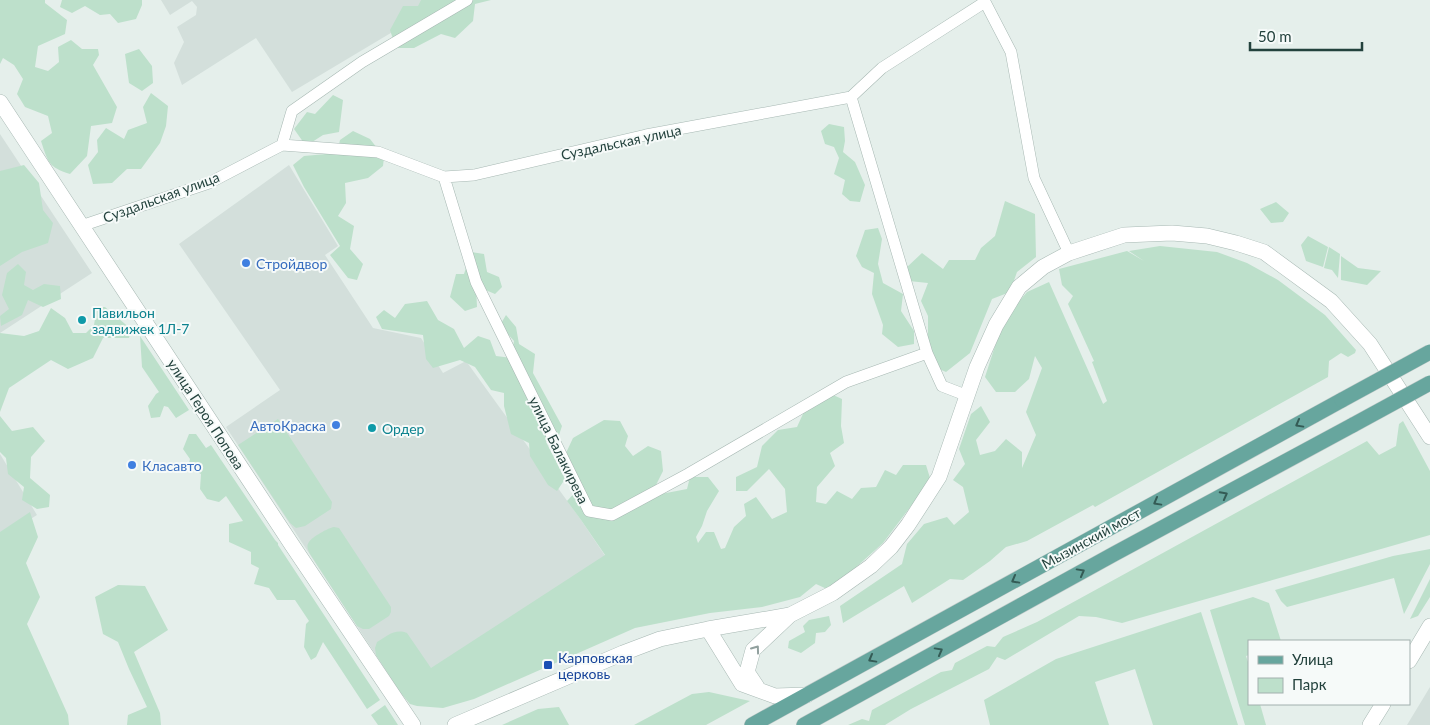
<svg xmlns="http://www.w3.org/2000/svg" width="1430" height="725" viewBox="0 0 1430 725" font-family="Lato,sans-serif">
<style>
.built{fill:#d3dfdb}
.green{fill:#bde0cb}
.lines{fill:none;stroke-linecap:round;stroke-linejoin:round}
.minor-casing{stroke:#a7b8b3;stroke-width:12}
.tertiary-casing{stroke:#a7b8b3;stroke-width:16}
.primary-casing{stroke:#c1cac9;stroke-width:16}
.minor{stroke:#fff;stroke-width:11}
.tertiary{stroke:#fff;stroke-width:15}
.primary{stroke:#67a69e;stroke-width:15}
.primary-bridge-casing{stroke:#c1cac9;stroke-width:16;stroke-linecap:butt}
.primary-bridge{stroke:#67a69e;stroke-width:15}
.oneway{stroke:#345b55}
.oneway2{stroke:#91a09e}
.shop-dot{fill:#3f7fe0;stroke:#f6faf9;stroke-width:2}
.culture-dot{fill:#0f9aa8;stroke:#f6faf9;stroke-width:2}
.transit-dot{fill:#1a4fb4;stroke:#f6faf9;stroke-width:2}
.labels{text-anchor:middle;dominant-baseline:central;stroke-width:4;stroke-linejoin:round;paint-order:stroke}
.street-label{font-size:14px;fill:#23423d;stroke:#f6faf9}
.shop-label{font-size:14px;fill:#366cbe;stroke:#f6faf9;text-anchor:start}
.culture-label{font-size:14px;fill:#0d838f;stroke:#f6faf9;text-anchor:start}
.transit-label{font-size:14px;fill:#164399;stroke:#f6faf9;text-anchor:start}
</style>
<rect width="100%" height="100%" fill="#e5efeb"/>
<!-- built -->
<path class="built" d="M161,0H446L292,92L256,38L182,85L174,63L184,42L177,27L196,15L197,7L192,1L170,15Z
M0,134L92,273L0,333Z
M289,165L338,246L325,255L373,328L421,338L443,373L466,361L581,520L618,575L410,704L400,692L376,655L226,427L280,390L179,244Z
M0,454L37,515L0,538Z
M1430,687V725H1407Z"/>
<!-- green -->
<path class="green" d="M0,0H45V3L67,20L65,34L38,46L35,67L48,71L59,62L58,47L71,40L82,49H98L99,55L93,65L117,107L112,123L91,126L87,156L70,174C48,167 48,162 41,141L52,133L48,116L25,107L17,94L23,79L14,65L3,58L0,64Z
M62,0H142V5L136,19L118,23L110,14L100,15L85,6L72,13L60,7Z
M421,0H491L475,4L473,21L455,38L441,34L414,48H396L390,30L403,6H418Z
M139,49L152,66L153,83L142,91L129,83L125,54Z
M151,93L168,106L166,126L160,143L141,169H127L112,183L93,184L88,165L98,152L97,140L106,128L124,139L128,130L147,123L143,107Z
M333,95L343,100L339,132L323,135L306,146L294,129L307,112L315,114Z
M829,124L844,127L845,141L843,152L855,162L865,185L860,202L850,201L842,194L845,180L834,174L839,158L834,147L825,144L821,131Z
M353,131L370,139L384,157L383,166L368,178L345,183L346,203L338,216L354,226L350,249L363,264L357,280L348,278L330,255L340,246L304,187L293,165L304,156L337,153L340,140Z
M24,165L39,183L43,210L53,223L48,243L22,252L0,266V171Z
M1005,201L1035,214L1036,257L1017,272L1010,292L992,299L970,353L946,372L928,364V316L921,301L928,283L909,281L906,268L922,253L943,269L949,260H975L981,248L995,236Z
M1276,202L1289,213L1283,222L1271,223L1260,209Z
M878,228L882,239L878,264L883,283L903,294L901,311L914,331V344L898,347L882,334L883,325L872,294L874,273L862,267L856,256L865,230Z
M1308,236L1328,247L1323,267L1306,261L1301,245Z
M1160,246L1217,252L1247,263L1278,280L1325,315L1356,350L1355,353L1348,357L1341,353L1329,361L1328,377L1095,507L1093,505L1027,541L1006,547L990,561L963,580L950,579L912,603L904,586L843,623L840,606L902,564L907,544L924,524L947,517L954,525L969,512L963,487L953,480L965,464L959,449L971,414L981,406L990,422L976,440L980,455L995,451L1006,439L1022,452V468L1036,435L1026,412L1042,368L1035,356L1029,379L1015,392H996L985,377L996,343L1010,312L1027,292L1049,282L1104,406L1103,404L1107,401L1092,362L1094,361L1068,304L1073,296L1062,285L1059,269L1127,251L1144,261L1129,251Z
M1329,247L1340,254L1338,278L1332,270L1324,268Z
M471,252L484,254L487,272L499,277L502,287L495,294L476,286L477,307L465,311L450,297L456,274H464Z
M1341,256L1358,268L1381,271L1367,285L1341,280Z
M18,264L26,272L24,285L33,290L44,284L60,286L61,299L43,307L28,300L22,315L1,326L0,316L9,309L2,295L7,273Z
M427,301L438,320L454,329L464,348L478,336L490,340L496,356L511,358L514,341L500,325L506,315L516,327L519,344L535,354L533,373L562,426L558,438L546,442L565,479L557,491L548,485L530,456L529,443L511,434L504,406V393L491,390L475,367L460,360L433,368L426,359L423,335L382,329L376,317L384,310L395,318L405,304Z
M97,307H105L131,329L129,338H103L93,358L68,369L51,360L9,388L0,412V333L24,336L39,331L51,308L65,318L73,333H86L94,325Z
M140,336L189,410L176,418L168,407L164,406L160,417L151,418L148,406L156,394L159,392L142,367Z
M831,394L842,399L841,426L844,443L830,453L835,466L817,487L816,502L826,504L837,491L852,499L861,488L876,487L885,470L896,475L903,465H926L930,478L922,498L911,506L883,543L844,578L827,589L816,584L800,597L762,607L710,613L635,628L474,699L443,708L417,706L410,704L400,692L376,655L375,648L377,642C387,636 395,628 407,633L431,668L605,555L581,520L567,501L582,485L566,453L573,438L604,420L620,421L628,436L625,446L633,456L648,446L661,451L663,471L655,487L661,494L687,489L690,477H708L719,491L707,511L702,526L696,537L698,543L706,532H714L721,549L725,548L734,527L746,516L744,504L756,497L772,519L787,512L785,489L769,469L747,491H736V477L757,467L762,446L778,430L797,427L807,405Z
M0,416L12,431L33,427L45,441L31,457L30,478L50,495L49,507L37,509L22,500L24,487L8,474L6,458L0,452Z
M278,419L332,502L331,509L305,526L296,528L290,523L238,445Z
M1403,421L1430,471V535L1122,623L1096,617L1079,616L1005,660L997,657L989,669L911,709L885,725H848L862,719L869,721L872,710L941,672L952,670L955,663L987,646L995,647L1003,637L1037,622L1367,441L1379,455L1396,446L1399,424Z
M189,434H196L206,448L211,445L275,540L278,543V545L380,700L367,709L323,642L316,657L311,660L304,647L306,624L309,621L295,600H277L269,588L254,584L259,568L251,564V552L229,542V524L243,521L226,496L219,502L207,499L200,489L201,474L188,467L190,459L183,449Z
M30,512L38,537L26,563L40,597L27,624L68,715L69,725H0V532Z
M334,527L339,528L391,607V612L389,616L369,629H363L357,626L310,554C308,550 306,546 309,542C312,537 328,528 334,527Z
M1430,549V564L1404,614L1394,578L1287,607L1281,601L1275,590L1393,556Z
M1430,579V597L1418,616L1410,619Z
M118,585L145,586L168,630L134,652L160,713L161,725H127L128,715L147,707L129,669L118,642L103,634L95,597Z
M1253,597L1269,603L1281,641H1249V655L1246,656L1249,665V704H1260L1266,725H1245L1210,610Z
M1201,612L1238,725H1153L1135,669L1095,682L1109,725H990L984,700L1056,659Z
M829,616L831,625L825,632L816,633L815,643L801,653L788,648L789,641L805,632L803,626L809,620Z
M709,692L750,701L706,725H634L692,694Z
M385,705L398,725H378L371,715Z
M559,707L569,725H502L538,709Z"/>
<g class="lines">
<defs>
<path id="minor" d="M984,0L1011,52L1034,178L1069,253
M851,97L927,353L942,386L968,396
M851,97L882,68L985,2
M282,145L292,111L362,62L467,0
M444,177L476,282L589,511L612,515L688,474L846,382L927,353
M81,226L209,183L282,145L378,152L444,177L474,175L646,135L851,97"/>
<path id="tertiary" d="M0,102L292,545L413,725
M708,629L742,684L775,696L807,695
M1409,661L1430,626
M757,687L747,672L753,650L790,615
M455,725L623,653L660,639L708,629L790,615L833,593L871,566L891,547L908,525L939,477L977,367L996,325L1019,287L1043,267L1069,253L1124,235L1172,233L1207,236L1236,243L1264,252L1331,301L1370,344L1430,437
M1370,725L1383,704"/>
<path id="primary" d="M752,725L1342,400
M804,725L1114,554L1353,425"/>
</defs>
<!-- minor casing -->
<use href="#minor" class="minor-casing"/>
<!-- tertiary casing -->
<use href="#tertiary" class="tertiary-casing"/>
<!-- primary casing -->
<use href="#primary" class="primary-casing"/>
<!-- minor -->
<use href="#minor" class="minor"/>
<!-- tertiary -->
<use href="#tertiary" class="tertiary"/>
<!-- primary -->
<use href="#primary" class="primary"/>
<defs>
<path id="primary-bridge" d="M1342,400L1430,352
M1353,425L1430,383"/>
</defs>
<!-- primary-bridge casing -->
<use href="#primary-bridge" class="primary-bridge-casing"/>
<!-- primary-bridge -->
<use href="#primary-bridge" class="primary-bridge"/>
</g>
<!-- one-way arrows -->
<defs><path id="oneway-chevron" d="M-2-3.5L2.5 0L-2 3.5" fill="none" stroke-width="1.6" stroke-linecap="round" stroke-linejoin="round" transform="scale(1.25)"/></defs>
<g class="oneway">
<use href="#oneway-chevron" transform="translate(1299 424) rotate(151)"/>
<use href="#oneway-chevron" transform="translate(1224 495) rotate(-28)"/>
<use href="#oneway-chevron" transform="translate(1157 502) rotate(151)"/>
<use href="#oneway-chevron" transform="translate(1081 572) rotate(-29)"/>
<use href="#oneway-chevron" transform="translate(1015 580) rotate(151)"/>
<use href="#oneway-chevron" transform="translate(939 651) rotate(-29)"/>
<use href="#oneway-chevron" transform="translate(872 659) rotate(151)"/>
</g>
<use class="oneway2" href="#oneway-chevron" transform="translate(756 649) rotate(-54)"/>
<!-- markers -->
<g class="shop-dot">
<circle cx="246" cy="263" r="5"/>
<circle cx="336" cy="425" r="5"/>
<circle cx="132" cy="465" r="5"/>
</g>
<g class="culture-dot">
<circle cx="82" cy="320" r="5"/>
<circle cx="372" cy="428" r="5"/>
</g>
<rect class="transit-dot" x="543" y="660" width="10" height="10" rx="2.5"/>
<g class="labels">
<!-- street labels -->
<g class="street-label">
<text transform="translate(621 142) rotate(-12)">Суздальская улица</text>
<text transform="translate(161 197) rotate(-20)">Суздальская улица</text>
<text transform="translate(206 414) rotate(57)">улица Героя Попова</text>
<text transform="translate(559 450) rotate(64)">улица Балакирева</text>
<text transform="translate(1091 538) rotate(-29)">Мызинский мост</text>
</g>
<!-- shop labels -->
<g class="shop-label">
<text x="256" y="263">Стройдвор</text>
<text x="326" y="425" text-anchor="end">АвтоКраска</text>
<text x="142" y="465">Класавто</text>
</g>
<!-- culture labels -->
<g class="culture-label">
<text x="92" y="312">Павильон<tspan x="92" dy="16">задвижек 1Л-7</tspan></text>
<text x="382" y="428">Ордер</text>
</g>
<!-- transit labels -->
<g class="transit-label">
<text x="558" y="657">Карповская<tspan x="558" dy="16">церковь</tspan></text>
</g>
</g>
<!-- legend -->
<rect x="1248" y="640" width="162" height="65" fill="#f6faf9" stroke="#a2b0ae"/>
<rect x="1258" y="656" width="25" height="8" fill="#67a69e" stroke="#a2b0ae"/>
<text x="1292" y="665" font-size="15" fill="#23423d">Улица</text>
<rect x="1258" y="678" width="25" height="15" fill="#bde0cb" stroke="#a2b0ae"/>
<text x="1292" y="690" font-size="15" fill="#23423d">Парк</text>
<!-- scale -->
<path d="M1250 42v8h112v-8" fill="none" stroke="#23423d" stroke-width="2.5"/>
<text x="1258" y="42" font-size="15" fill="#23423d" stroke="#f6faf9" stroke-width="4" paint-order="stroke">50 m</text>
</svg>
